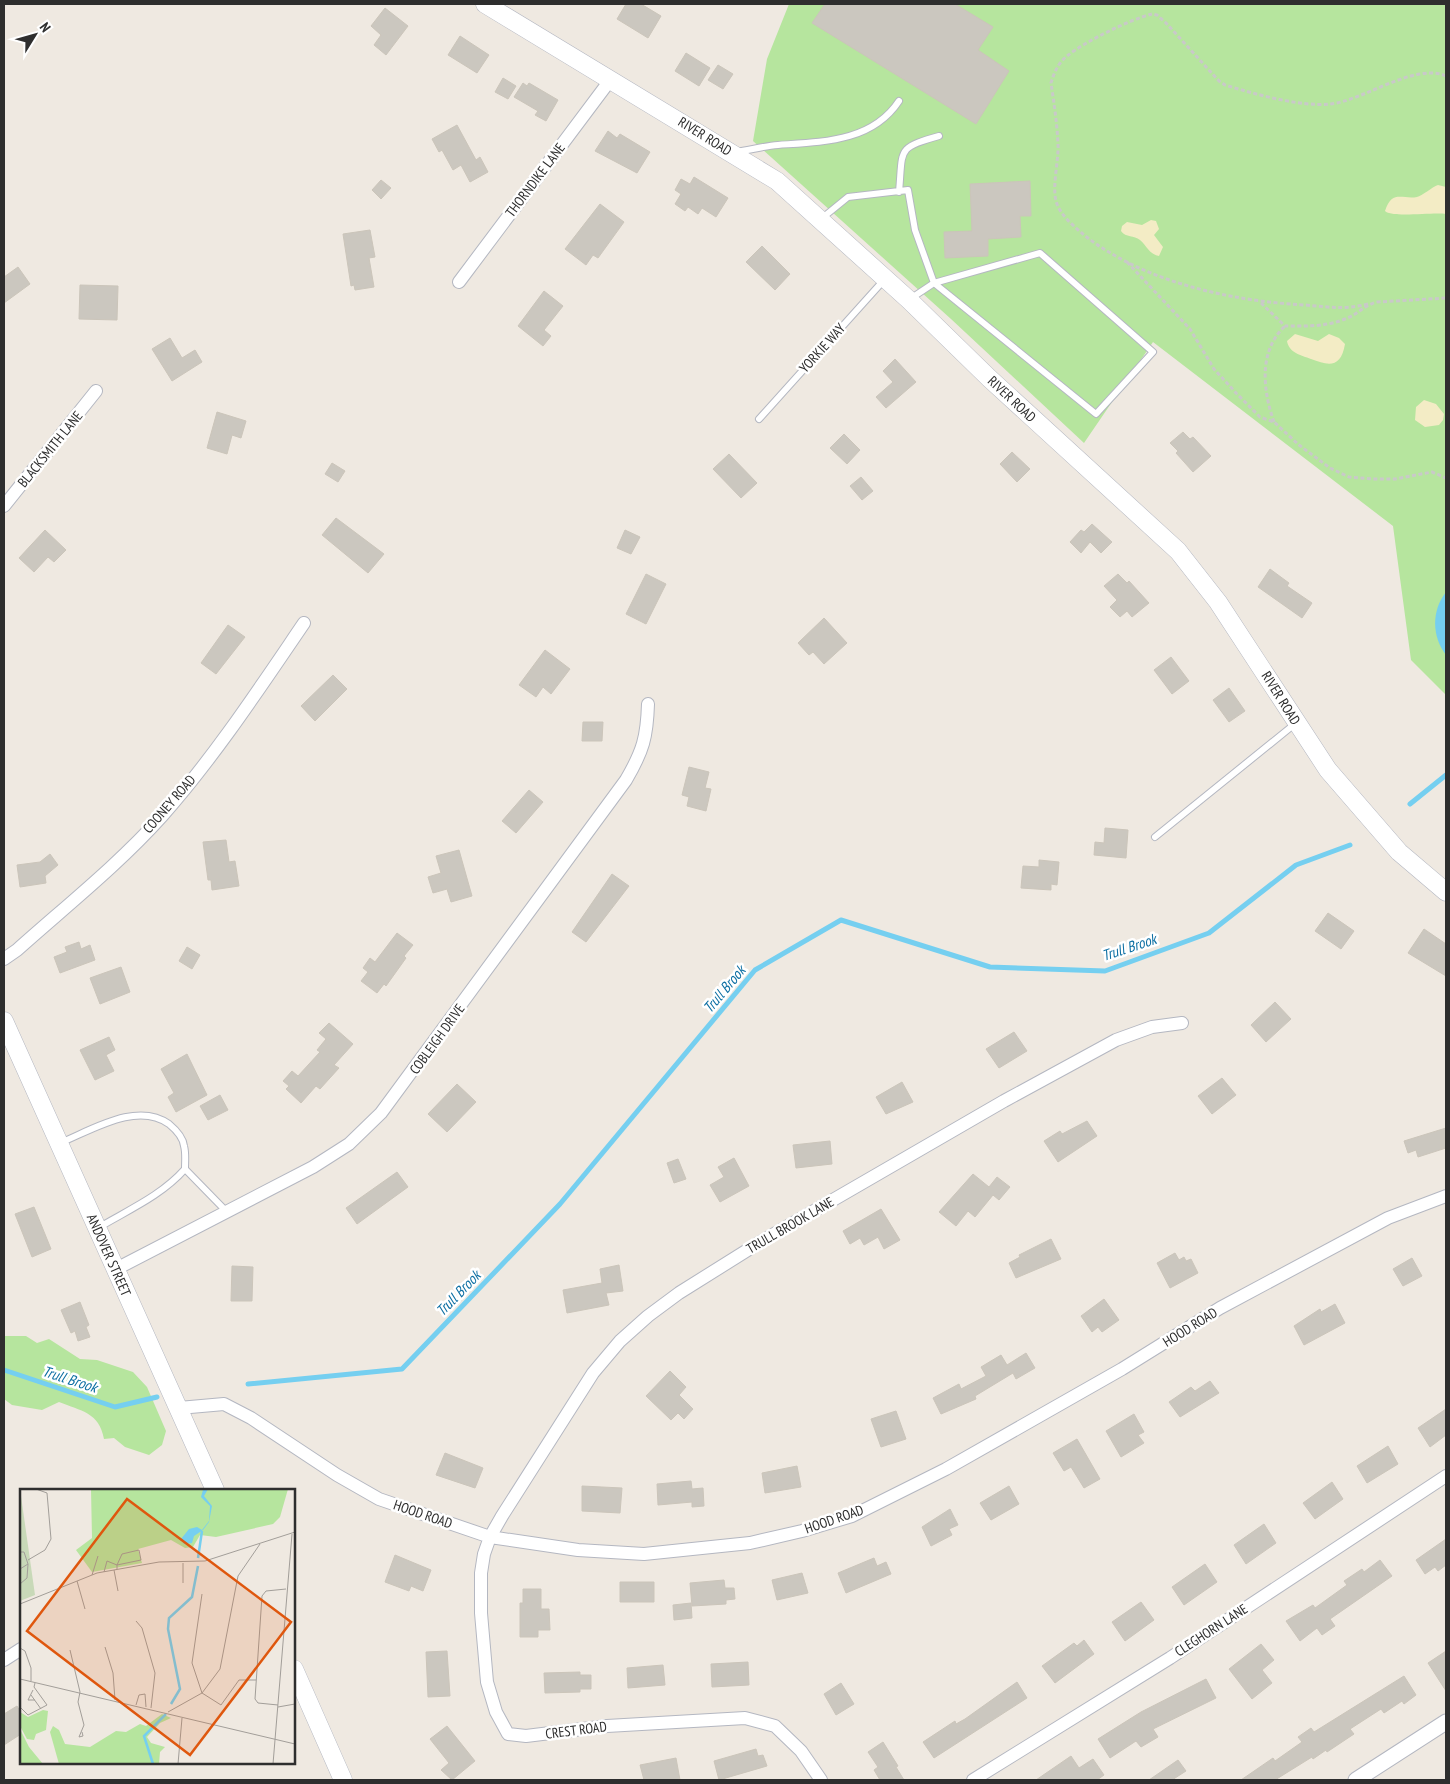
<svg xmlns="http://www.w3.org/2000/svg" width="1450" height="1784" viewBox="0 0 1450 1784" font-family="'PT Sans Narrow',sans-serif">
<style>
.green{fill:#b6e59e}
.sand{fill:#f3ecc5}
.water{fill:#75cff0}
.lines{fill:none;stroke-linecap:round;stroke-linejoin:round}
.stream{stroke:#75cff0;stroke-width:5}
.building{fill:#cbc7bf;stroke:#cbc5ba}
.service-casing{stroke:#b4b7c1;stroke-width:8}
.minor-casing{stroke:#b4b7c1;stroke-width:14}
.tertiary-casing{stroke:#b4b7c1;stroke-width:17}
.secondary-casing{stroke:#b4b7c1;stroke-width:19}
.path{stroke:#c9c9c9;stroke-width:3;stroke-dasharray:4 2.5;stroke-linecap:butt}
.service{stroke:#fff;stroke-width:6}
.minor{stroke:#fff;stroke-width:12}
.tertiary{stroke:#fff;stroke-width:15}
.secondary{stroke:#fff;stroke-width:18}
.labels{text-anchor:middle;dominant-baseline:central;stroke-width:5;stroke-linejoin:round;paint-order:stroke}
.street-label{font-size:14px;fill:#2e2e2e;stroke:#fff}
.water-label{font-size:15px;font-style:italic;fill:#0d6fa3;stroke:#fff}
.inset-river{fill:none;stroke:#75cff0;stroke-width:2.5}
.inset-road{fill:none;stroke:#a29e99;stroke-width:1}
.view{fill:#df570e;fill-opacity:0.15;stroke:#df570e;stroke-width:2.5}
.inset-edge{fill:none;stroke:#2e2e2e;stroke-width:2.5}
</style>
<rect width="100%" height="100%" fill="#efe9e1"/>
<!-- green -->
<path class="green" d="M789,4H1446V695L1411,660L1393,526L1153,342L1084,443L951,319L753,141L767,59Z
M4,1336H26L37,1343L49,1339L80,1359L97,1360L133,1372L147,1387L166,1431L162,1445L149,1455L125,1447L114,1438L104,1439C99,1412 81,1411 59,1402L42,1410L12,1405L4,1399Z"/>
<!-- sand -->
<path class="sand" d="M1438,185L1446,187V214C1432,212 1392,218 1385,211C1392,189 1403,200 1417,197C1422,196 1432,187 1438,185Z
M1151,220L1156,221L1159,229L1154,235L1163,247L1159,256C1149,254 1147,246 1140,240C1134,235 1126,238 1121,231L1122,226L1127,222L1142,225Z
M1295,334L1318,341L1329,334L1339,338L1345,344C1341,368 1329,366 1311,359C1301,355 1289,353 1287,341Z
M1424,400L1436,404L1444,414L1443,420L1439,425L1425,427L1415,420L1416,407Z"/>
<!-- water -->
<path class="water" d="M1446,592V655C1432,637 1431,611 1446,592Z"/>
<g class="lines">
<!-- stream -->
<path class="stream" d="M1410,804L1446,775
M4,1370L115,1407L157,1397
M248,1384L402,1369L560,1204L755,970L841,920L990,967L1105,971L1209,933L1296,865L1350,845"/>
</g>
<!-- building -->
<path class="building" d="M626,4H641L661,16L648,38L617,19Z
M825,4H955L993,27L978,50L1009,71L976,124L812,23Z
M385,8L408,26L386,55L374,45L381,35L371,26Z
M460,36L489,55L477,73L448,55Z
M686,53L710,68L699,86L675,71Z
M718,65L733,74L723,89L708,80Z
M503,78L516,86L508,99L495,92Z
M523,83L527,86L529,83L558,100L546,121L535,115L538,111L514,97Z
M457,125L476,160L480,157L488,172L470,182L461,165L453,170L442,150L439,152L432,139Z
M608,131L617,138L620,134L650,152L637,173L595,151Z
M694,177L728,198L716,217L702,208L698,214L688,207L685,211L675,204L681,194L675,190L681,179L690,184Z
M381,180L391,188L381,199L372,190Z
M1030,181L1031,216H1020L1021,237L988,239V256L945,258L944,232L972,231L970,184Z
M600,204L624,222L598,258L593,255L586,265L565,249Z
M370,230L375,257L369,258L374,287L355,290L354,285L351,286L343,234Z
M762,246L790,274L775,290L746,262Z
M18,267L30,284L4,303V277Z
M80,285L118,286L117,320L79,319Z
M544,291L563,306L544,330L551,336L543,346L518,326Z
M170,338L182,358L195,350L202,362L172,381L152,349Z
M895,359L916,382L886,408L876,397L893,382L883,371Z
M217,412L246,421L241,438L232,435L227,454L207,448Z
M1183,432L1190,439L1193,437L1211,456L1193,472L1176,453L1178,451L1170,443Z
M844,434L860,450L847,464L830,448Z
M1012,452L1030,469L1017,482L1000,464Z
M729,454L757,483L741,498L713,469Z
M332,463L345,471L338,482L325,474Z
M861,477L873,491L862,500L850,486Z
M336,518L384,554L368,573L322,535Z
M1092,524L1112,542L1101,553L1090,542L1081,553L1070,542L1081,530L1084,532Z
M45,530L66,550L54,562L48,557L34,572L19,558Z
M625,530L640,537L631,554L617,548Z
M1270,569L1289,583L1287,586L1312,603L1302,618L1258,587Z
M646,574L666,584L646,624L626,614Z
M1118,574L1127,583L1129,581L1149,603L1132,617L1127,611L1120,617L1110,607L1117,600L1104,586Z
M824,618L847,643L824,664L813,652L809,655L798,643Z
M228,625L245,637L216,674L201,663Z
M545,650L570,669L551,694L543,687L536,697L519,685Z
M1171,657L1189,681L1172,694L1154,670Z
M333,675L347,689L315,721L301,706Z
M1229,688L1245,711L1229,722L1213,700Z
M583,722H603L602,741H582Z
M689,767L709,772L705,788L711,789L706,811L687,806L689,797L682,795Z
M529,790L543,802L516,833L502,821Z
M1105,828L1128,830L1126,858L1094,855L1095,842L1104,843Z
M226,840L229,862L235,861L239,886L212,890L211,880H208L203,842Z
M459,850L472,896L451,902L447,889L433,893L428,877L441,873L436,856Z
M50,854L58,865L45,876L46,883L20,887L17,865L40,862Z
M1039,860L1059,862L1057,885L1051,884V890L1021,888L1023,866L1039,867Z
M612,874L629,886L586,942L572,932Z
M1328,913L1354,931L1341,949L1315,931Z
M1424,929L1446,944V976L1408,953Z
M397,933L413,945L404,956L406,958L386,986L384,984L377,993L361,981L368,972L363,968L370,958L375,962Z
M79,942L81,949L90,945L95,960L60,973L54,957L67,952L65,947Z
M187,947L200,955L192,969L179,961Z
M121,967L130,992L100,1004L90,978Z
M1275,1002L1291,1019L1266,1042L1251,1025Z
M329,1023L353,1044L334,1065L339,1068L320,1089L316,1086L301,1103L286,1089L289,1086L283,1081L292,1071L298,1076L320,1052L317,1050L326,1039L319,1033Z
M1014,1032L1027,1051L999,1068L986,1049Z
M109,1037L115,1050L106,1055L114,1071L95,1080L80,1050Z
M187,1054L207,1095L176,1112L168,1097L174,1093L161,1069Z
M1222,1078L1236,1095L1212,1114L1198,1096Z
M902,1082L913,1102L886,1114L876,1097Z
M457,1084L476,1102L447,1132L428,1114Z
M220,1095L228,1110L208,1120L200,1106Z
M1087,1121L1097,1136L1058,1162L1044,1141L1060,1131L1062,1134Z
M1446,1128V1148L1418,1157L1416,1150L1408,1153L1404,1141Z
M830,1141L832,1164L796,1168L793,1145Z
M734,1158L749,1186L720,1202L710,1185L724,1177L718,1167Z
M678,1159L686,1179L674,1183L667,1163Z
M397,1172L408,1187L357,1224L346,1208Z
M973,1174L989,1187L997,1177L1010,1187L999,1200L993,1195L975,1217L968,1211L956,1226L939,1212Z
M34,1207L51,1249L32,1257L15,1214Z
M881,1209L900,1240L884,1249L878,1237L864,1245L860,1238L850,1244L843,1231Z
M1051,1239L1061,1259L1016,1278L1009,1263L1020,1257L1019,1255Z
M1175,1253L1179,1260L1184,1257L1186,1261L1191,1259L1198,1273L1170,1288L1157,1263Z
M1412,1258L1422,1276L1403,1286L1393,1269Z
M619,1265L623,1291L606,1293L609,1305L567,1313L563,1290L602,1283L600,1269Z
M232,1266L253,1267L252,1301H231Z
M1104,1299L1119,1320L1102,1332L1098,1327L1092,1332L1081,1316Z
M80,1302L89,1325L86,1327L90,1337L78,1341L75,1331L71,1333L61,1310Z
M1335,1304L1345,1323L1304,1345L1294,1326L1320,1309L1321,1312Z
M1026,1353L1035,1368L1016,1379L1013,1373L975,1396L976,1399L941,1414L933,1398L959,1384L961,1389L986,1376L981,1367L1001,1355L1007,1365Z
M670,1371L686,1387L679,1395L693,1409L684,1419L678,1413L671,1420L646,1396Z
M1210,1381L1219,1393L1180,1417L1169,1402L1191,1387L1195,1391Z
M1446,1409V1435L1430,1447L1418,1428Z
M896,1411L906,1439L881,1447L871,1419Z
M1134,1414L1144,1432L1138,1435L1144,1443L1121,1457L1106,1431Z
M1077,1439L1100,1479L1084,1488L1071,1467L1064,1471L1053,1453Z
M1388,1446L1398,1464L1367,1483L1357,1466Z
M445,1453L483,1468L475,1488L436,1475Z
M797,1466L801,1487L765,1493L762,1473Z
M691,1481L692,1489L703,1488L704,1506L692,1507V1502L658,1505L657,1484Z
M1332,1482L1343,1499L1315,1519L1303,1503Z
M582,1486L622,1488L620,1513L582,1511Z
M1009,1486L1019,1504L991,1520L980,1503Z
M950,1509L958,1525L949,1529L952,1535L931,1546L922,1527Z
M1264,1524L1276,1543L1246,1564L1234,1545Z
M1446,1539V1565L1438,1571L1435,1567L1425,1574L1416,1560Z
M395,1555L431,1570L423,1591L411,1586L409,1591L385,1582Z
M874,1558L877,1566L886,1562L891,1574L846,1593L838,1573Z
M1380,1560L1392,1576L1330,1619L1335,1626L1322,1635L1317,1628L1300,1641L1286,1621L1313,1605L1315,1608L1347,1585L1344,1581L1362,1569L1364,1572Z
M1205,1564L1217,1582L1184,1605L1172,1587Z
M802,1573L808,1593L777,1600L772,1580Z
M724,1580L725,1588H734L735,1599L726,1600V1604L692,1606L690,1583Z
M620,1582H654V1602H620Z
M523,1589H541V1609H549L550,1630H538V1637H520V1603H523Z
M1141,1602L1154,1620L1125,1641L1112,1622Z
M691,1603L692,1618L674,1620L673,1605Z
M1084,1640L1094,1654L1055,1683L1042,1666L1074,1643L1077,1646Z
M1261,1644L1274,1660L1262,1670L1272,1683L1252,1699L1229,1669Z
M447,1651L450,1696L428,1697L426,1652Z
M1446,1651V1691L1428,1663Z
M748,1662L749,1685L712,1687L711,1664Z
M663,1665L665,1685L628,1688L627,1668Z
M580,1672V1675H591V1689H580V1692L545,1693L544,1673Z
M1404,1676L1416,1695L1404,1704L1402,1701L1384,1713L1381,1709L1350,1729L1354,1734L1327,1752L1326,1750L1313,1759L1312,1757L1275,1780H1241L1273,1758L1275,1761L1302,1742L1298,1737L1311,1728L1314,1732Z
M1206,1679L1216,1698L1153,1729L1158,1737L1141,1747L1136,1741L1110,1758L1098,1739L1141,1712Z
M1017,1682L1027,1698L934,1758L923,1742L955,1721L956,1724L965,1719Z
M841,1683L854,1704L836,1715L824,1694Z
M17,1706L21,1713V1734L4,1745V1714Z
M447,1726L475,1761L452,1780L441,1770L449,1763L430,1739Z
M883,1742L898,1766L896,1767L904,1780H880L874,1770L878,1767L868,1752Z
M756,1749L758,1756L763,1755L767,1766L719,1780L714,1761Z
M1071,1756L1079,1768L1093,1759L1104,1775L1097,1780H1036Z
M676,1758L680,1780H644L640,1765Z
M1178,1760L1186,1771L1172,1780H1149Z"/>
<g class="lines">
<defs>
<path id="service" d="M736,152C750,150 764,146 778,145C822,142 872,142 899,101
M899,192C903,149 896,148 939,136
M821,219L848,197L908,190L915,230L934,283L1096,414L1153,352L1040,253L934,283L910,299
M759,419L884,280
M1155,837L1296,723
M60,1143C92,1130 137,1101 169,1124C175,1129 183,1137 184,1146C186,1153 185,1161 185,1169C161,1196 128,1210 98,1228
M185,1169L227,1212"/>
<path id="minor" d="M459,282L611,79
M4,506L96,391
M4,959L17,950C65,907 118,865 162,816C215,756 259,689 304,623
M116,1269L313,1167L349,1144L381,1113L626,780C643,751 647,737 648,704
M179,1408L224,1404L251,1418L337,1475L379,1499L490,1537L578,1550L644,1554L750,1543L802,1531L852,1516L946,1469L1122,1369L1220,1308L1388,1218L1446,1196
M4,1660L21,1649
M821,1780L801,1751L775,1726L745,1718L607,1726L526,1736L508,1734L496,1712L487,1682L481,1613V1573L484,1554L490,1537L502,1516L593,1373L620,1341L648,1316L679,1293L762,1241L1004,1101L1116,1040L1152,1027L1182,1023
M973,1780L1170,1658L1446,1476"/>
<path id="tertiary" d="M1356,1780L1446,1722"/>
<path id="secondary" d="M485,4L777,181L909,300L989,378L1178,551L1218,602L1328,770L1399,852L1446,892
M4,1021L215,1490
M294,1669L343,1780"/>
</defs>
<!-- service casing -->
<use href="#service" class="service-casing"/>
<!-- minor casing -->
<use href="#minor" class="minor-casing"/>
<!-- tertiary casing -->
<use href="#tertiary" class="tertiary-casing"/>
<!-- secondary casing -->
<use href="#secondary" class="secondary-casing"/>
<!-- path -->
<path class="path" d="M1127,262L1190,329L1214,369L1236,393L1260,417L1274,422L1299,445L1330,468L1349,477L1373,479H1395L1432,472L1446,478
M1261,303L1285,326C1305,326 1326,327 1345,319C1357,315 1364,305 1377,302L1446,298
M1368,304C1343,310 1330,307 1305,305C1230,301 1144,282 1084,235C1074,226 1062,217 1057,204C1051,189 1059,161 1058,144C1057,123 1054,103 1051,83C1054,73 1058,63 1067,56C1084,42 1131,19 1152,14L1157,15L1166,23L1219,81L1225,85C1255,94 1299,107 1330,104C1363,101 1415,62 1446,76
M1274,422C1263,391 1258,351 1285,326"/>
<!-- service -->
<use href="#service" class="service"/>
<!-- minor -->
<use href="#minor" class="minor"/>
<!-- tertiary -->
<use href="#tertiary" class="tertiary"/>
<!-- secondary -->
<use href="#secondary" class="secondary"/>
</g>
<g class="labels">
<!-- street labels -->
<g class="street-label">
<text transform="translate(705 136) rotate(32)">RIVER ROAD</text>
<text transform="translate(535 180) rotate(-53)">THORNDIKE LANE</text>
<text transform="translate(822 348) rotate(-48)">YORKIE WAY</text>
<text transform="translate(1012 399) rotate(43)">RIVER ROAD</text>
<text transform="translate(50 449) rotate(-51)">BLACKSMITH LANE</text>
<text transform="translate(1281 698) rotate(58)">RIVER ROAD</text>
<text transform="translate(169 804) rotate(-49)">COONEY ROAD</text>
<text transform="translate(437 1039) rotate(-54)">COBLEIGH DRIVE</text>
<text transform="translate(790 1225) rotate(-30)">TRULL BROOK LANE</text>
<text transform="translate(109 1255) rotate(66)">ANDOVER STREET</text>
<text transform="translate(1190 1327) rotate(-32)">HOOD ROAD</text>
<text transform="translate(423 1514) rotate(19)">HOOD ROAD</text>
<text transform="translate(834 1519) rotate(-19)">HOOD ROAD</text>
<text transform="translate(1211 1630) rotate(-33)">CLEGHORN LANE</text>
<text transform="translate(576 1730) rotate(-7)">CREST ROAD</text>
</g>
<!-- water labels -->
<g class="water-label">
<text transform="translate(1129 947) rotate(-18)">Trull Brook</text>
<text transform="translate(724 989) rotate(-50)">Trull Brook</text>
<text transform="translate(458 1293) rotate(-46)">Trull Brook</text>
<text transform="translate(70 1379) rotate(18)">Trull Brook</text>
</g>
</g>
<!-- overview -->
<g transform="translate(20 1489)">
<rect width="275" height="275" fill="#efe9e1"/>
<path d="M71,0H268L260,28L253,35L196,48L180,46L173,58L165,59L151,51L118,60L122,74L72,83L56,61L72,49ZM23,221L28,222L26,241L16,245L14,251L7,250L0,237V223L8,228ZM142,225L151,229L140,234L127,248L131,254L145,258L140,263L139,275H39L30,243L33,237L39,241L45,255L70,258L96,242L106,243L120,235L126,237ZM0,240L9,258L23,275H0Z" fill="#b6e59e"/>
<path d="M0,0L15,106L0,112Z" fill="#c8d9b8"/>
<path d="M188,0L184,7L192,17L189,33L183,41L174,47L172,54L164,55L161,50L169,40L177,38L182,41L189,32L190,17L181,8L183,1Z" fill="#75cff0"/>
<path class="inset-river" d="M178,69L182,42M151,215L160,200L148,140L149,129L172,108L178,77M133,275L124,247L146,225"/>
<path class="inset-road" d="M0,63H4L8,75L0,80M8,71L25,61L31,50L27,4L16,0M163,74V94M94,81L98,102M84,83L87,72L97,76L121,71L119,61L102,65L97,76V80M72,86L78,67M57,92L65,120M0,95L7,89L8,75M182,105L172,174L182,204L201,216L219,191H236M0,115L77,84L139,73L185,72L275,43M116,132L122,139L135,184L131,219M85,158L93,184L95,211M0,159L5,162L11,179V192M50,161L60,203L58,213L64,236L59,248L63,247L62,243M0,190L275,255M13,201L8,211H15M11,206L21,220M116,216L119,206L125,205L126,218M258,216L238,214L235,210L242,107L246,102L266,100M0,218L8,226L27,216L14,198L15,194M258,218L275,215M148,223L182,204L200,180L218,87L240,55M158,275L162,229M253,275L272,45"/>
<path class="view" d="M107,10L271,133L170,266L7,142Z"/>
<rect width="275" height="275" class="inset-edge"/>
</g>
<!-- border -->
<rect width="1450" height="1784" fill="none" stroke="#2e2e2e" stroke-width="10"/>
<!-- north arrow -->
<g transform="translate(35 35) rotate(53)" stroke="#ffffff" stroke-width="4" paint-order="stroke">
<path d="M0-4L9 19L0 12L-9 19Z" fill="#2e2e2e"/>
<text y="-8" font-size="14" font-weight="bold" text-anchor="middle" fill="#2e2e2e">N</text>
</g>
</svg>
